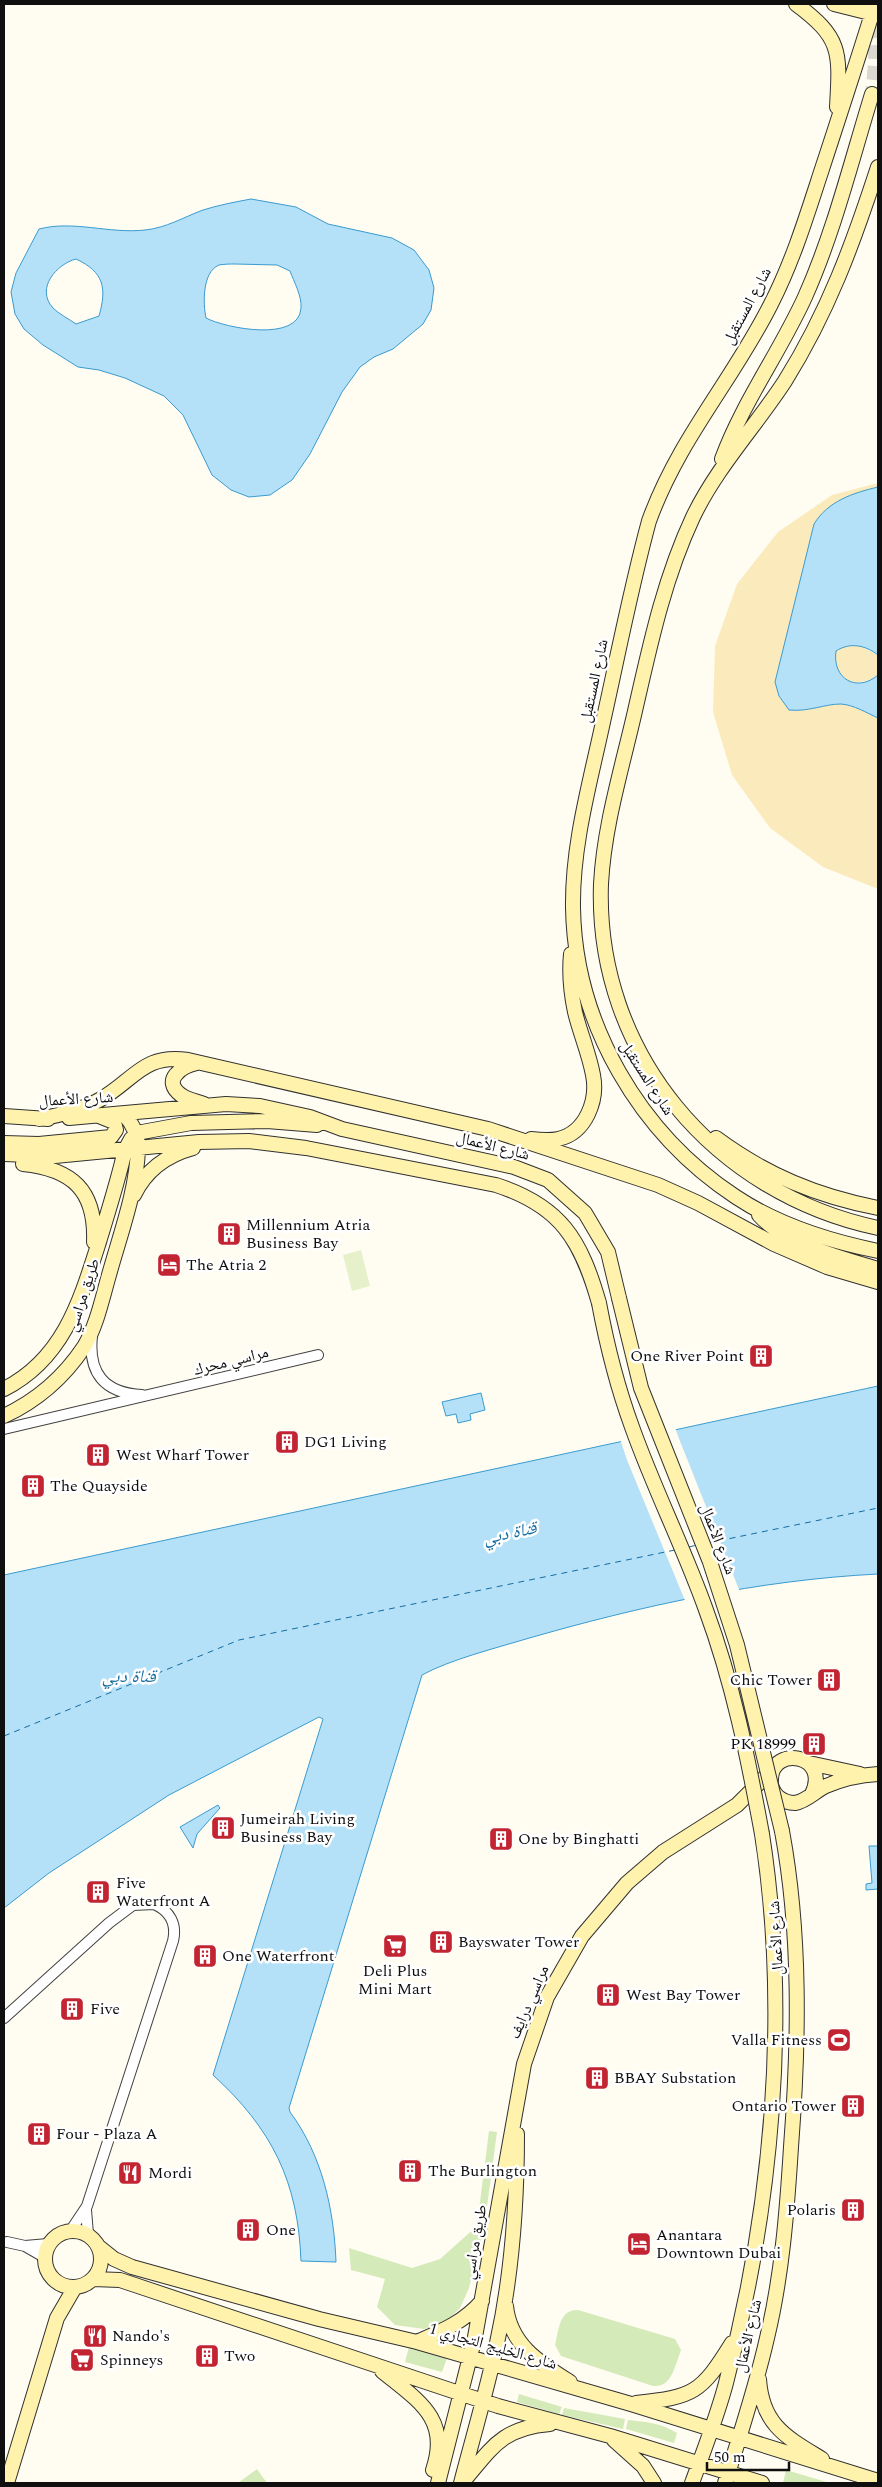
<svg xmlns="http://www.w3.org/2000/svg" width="882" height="2487" viewBox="0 0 882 2487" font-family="Spectral,'Noto Naskh Arabic',serif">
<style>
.green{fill:#d5eab9}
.sand{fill:#fbebbc}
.pitch{fill:#e6f1cb}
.water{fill:#b4e1f7;stroke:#3a9bd0;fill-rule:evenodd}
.pier{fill:#fffcf1}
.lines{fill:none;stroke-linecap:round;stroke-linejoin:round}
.ferry{stroke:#156ca3;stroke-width:1;stroke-dasharray:6 5;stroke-linecap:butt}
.secondary-tunnel{stroke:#dbd8cf;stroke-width:14;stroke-dasharray:14 7;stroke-linecap:butt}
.street-casing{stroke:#424242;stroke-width:12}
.secondary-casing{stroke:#313131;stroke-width:16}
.street{stroke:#fff;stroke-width:10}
.secondary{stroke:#fff2ac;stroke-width:14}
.secondary-bridge-casing{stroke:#313131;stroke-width:16;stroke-linecap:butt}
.secondary-bridge{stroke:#fff2ac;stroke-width:14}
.labels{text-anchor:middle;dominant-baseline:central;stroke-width:5;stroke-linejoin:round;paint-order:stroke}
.street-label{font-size:16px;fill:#0f0f0f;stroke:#fff}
.poi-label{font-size:16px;fill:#0f0f0f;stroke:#fff;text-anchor:start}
.water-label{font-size:18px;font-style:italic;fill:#156ca3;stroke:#fff}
</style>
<rect width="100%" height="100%" fill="#fffcf1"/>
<!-- green -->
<path class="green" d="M489,2131L497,2132L484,2229L469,2288L460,2308L445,2323L424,2329L395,2325L377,2307L385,2279L351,2270L349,2248L412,2268L440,2259L477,2226Z
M578,2310L675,2339L681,2350C675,2365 672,2388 653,2386L561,2356L555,2345C559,2330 559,2309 578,2310Z
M409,2347L447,2358L442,2372L405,2362Z
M519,2394L562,2407L559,2414L517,2402Z
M564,2408L625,2419L623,2429L562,2415Z
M628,2420C646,2422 661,2423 677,2433L674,2443L626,2429Z
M257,2469L267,2483H238Z
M786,2470L830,2483H783Z"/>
<!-- sand -->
<path class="sand" d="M878,483V487C853,493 828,501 814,524L775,682L790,710C809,712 824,704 841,704C854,705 867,713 878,718V889L823,867L770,828L732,775L713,712L715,646L737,584L778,532L832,495Z
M846,645H858L878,655V676C853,689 832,682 836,651Z"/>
<!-- pitch -->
<path class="pitch" d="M361,1250L370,1286L352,1291L343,1255Z"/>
<!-- water -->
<path class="water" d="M251,199L296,207L328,224L392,238L414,250L429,270L434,288L431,310L423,324L393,349L374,357L360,367L342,392L310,454L292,480L270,495L249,497L231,490L212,475L183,415L164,396L125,378L99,370L78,367L43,345L24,329L15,314L11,292L16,273L39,229C74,220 109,234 145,230C166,228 184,217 203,210C219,205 235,202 251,199ZM76,259C104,272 107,288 99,316L76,324C69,319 59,314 53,308C35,288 57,264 76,259ZM235,264L277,265L290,271C294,282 302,296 301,308C299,343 225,328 206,318C203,304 202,272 219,265C224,264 231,264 235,264Z
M878,487V655C865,645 850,642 836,651C832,679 857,693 878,675V718C867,713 854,705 841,704C824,704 809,712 789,710L779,696L775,682L814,524C828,501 853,493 878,487Z
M878,1386V1574C759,1580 640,1606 526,1639C496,1648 449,1660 422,1675L289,2108L290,2112C322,2155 334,2209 336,2262L301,2261C298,2181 272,2129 213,2075L323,1719L319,1717L169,1795L49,1873L4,1908V1575Z
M481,1393L485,1410L470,1414L471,1420L458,1423L456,1414L446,1416L442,1402Z
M218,1805L220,1808L197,1834L193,1848L180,1827Z
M869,1846H878V1889L866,1890V1884L872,1883Z"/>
<!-- pier -->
<path class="pier" d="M675,1427L678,1436L740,1592L686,1603L627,1460L620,1439Z"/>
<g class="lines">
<!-- ferry -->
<path class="ferry" d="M708,1543L878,1508
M689,1547L697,1545
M4,1736L239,1640L675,1550"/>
<!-- secondary-tunnel -->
<path class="secondary-tunnel" d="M867,4C878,40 876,58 872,94"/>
<defs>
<path id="street" d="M92,1336C88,1373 104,1393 142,1395
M4,1429L318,1355
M4,2018L109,1923L133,1905L154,1904C170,1911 177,1924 173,1941L87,2206L71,2230
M86,2210L88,2234
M7,2242L25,2246L48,2244
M25,2246L44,2257"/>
<path id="secondary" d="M796,4C842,38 840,52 837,107
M834,4L878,15
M875,4C858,59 840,114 822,169C807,215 793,261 771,304C733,380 679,438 649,521C631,587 618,655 603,722C590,783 572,845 573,908C575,1024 640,1134 736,1197C778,1225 829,1241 878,1251
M878,167C853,244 828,312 785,381C755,427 717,467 693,517C664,579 650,645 635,711C622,768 604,826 601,884C595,1054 716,1194 878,1228
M722,459C743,402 780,352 805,297C834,232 851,162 872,94
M197,1063C182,1066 161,1080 181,1095C187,1100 196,1101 204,1104
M4,1116L48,1119
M69,1118L226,1104L260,1106L310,1117L342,1129L514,1167L548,1180L585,1213L608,1252L619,1298
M39,1119C61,1115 82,1110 101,1099C134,1080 144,1053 188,1060L488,1129L658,1185L698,1203L774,1244L827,1267L878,1282
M716,1138C766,1175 817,1196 878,1208
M531,1139C540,1140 549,1141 558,1139C586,1133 598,1100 593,1075C589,1053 580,1033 575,1012C571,993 569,974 571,954
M4,1143L39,1144L111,1137L116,1130L114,1122L99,1116
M4,1154L55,1156L199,1142L249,1141L306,1148L496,1185C561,1206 581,1240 599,1303
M23,1164C72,1169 96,1190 94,1242
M134,1195C146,1170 167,1155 193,1148
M759,1215C785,1244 841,1258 878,1269
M4,1389C63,1359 80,1302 99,1242C108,1212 118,1181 125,1150L131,1139L142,1132L191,1123L267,1121L317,1125
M4,1416C36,1401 64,1377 84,1347C97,1325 102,1299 109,1275C120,1235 137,1190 138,1148C138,1135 132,1123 124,1114
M809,1763L860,1774
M812,1794C831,1754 772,1745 771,1779C770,1786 773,1792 778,1797C783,1801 789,1803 795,1803C807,1801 815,1791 826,1786C842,1779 860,1775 878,1774
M45 2259a28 28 0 1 1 56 0a28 28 0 1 1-56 0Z
M99,2247L114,2259L132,2267L319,2319L417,2342L631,2404L878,2481
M93,2279L120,2280L498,2406L610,2436L762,2483
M506,2306C510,2345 540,2363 570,2382
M417,2342C442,2331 464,2322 482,2301
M382,2371C417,2400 451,2418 433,2470
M759,2379C762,2425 786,2437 822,2459
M636,2403C694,2397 701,2393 732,2343
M614,2440L643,2466L654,2483
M7,2483L57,2318L75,2287
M438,2483L475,2337L524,2064L547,1997L582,1936L627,1883L663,1852L737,1805L773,1769
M461,2483C473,2437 487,2390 497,2343C512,2275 517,2203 517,2134
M462,2483C492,2448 501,2428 550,2424
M692,2483C704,2450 717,2417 726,2383C772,2208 790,2014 762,1834
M725,2483C740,2435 756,2387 767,2338C782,2276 787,2211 791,2147C799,2042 801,1934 782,1831"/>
</defs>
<!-- street casing -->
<use href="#street" class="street-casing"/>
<!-- secondary casing -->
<use href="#secondary" class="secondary-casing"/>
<!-- street -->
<use href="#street" class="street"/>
<!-- secondary -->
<use href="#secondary" class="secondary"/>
<defs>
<path id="secondary-bridge" d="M619,1298L641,1388L710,1562L737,1645L782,1831
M599,1303C607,1346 617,1386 632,1427C654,1489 684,1548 706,1610C733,1683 748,1758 762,1834"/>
</defs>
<!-- secondary-bridge casing -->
<use href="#secondary-bridge" class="secondary-bridge-casing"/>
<!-- secondary-bridge -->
<use href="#secondary-bridge" class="secondary-bridge"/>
</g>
<!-- icons -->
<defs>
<symbol id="building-square" viewBox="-11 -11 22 22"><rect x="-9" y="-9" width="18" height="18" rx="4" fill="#c22432" stroke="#fff"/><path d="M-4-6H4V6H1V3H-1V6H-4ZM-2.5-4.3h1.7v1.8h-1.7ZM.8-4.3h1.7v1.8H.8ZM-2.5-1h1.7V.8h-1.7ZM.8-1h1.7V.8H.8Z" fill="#fff"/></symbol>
<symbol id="hotel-square" viewBox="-11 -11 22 22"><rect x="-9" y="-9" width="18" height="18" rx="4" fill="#c22432" stroke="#fff"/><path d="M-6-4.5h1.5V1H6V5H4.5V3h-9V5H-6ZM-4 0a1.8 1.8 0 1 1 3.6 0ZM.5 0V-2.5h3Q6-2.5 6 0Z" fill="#fff"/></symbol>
<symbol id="supermarket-square" viewBox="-11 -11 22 22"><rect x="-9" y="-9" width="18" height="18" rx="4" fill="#c22432" stroke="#fff"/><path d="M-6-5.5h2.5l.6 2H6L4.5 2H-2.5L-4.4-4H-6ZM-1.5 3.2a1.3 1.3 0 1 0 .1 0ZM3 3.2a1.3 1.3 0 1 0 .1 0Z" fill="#fff"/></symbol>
<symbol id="stadium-square" viewBox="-11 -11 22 22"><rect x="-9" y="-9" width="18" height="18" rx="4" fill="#c22432" stroke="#fff"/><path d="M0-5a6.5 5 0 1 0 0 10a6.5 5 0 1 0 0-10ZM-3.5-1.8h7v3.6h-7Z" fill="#fff"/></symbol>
<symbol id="restaurant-square" viewBox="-11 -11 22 22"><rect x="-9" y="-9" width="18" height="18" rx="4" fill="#c22432" stroke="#fff"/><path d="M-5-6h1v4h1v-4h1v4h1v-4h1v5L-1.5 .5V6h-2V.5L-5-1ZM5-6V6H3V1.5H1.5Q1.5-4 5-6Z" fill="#fff"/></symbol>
</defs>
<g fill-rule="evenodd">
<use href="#building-square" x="215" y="1220" width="28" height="28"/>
<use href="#hotel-square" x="155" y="1251" width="28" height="28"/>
<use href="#building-square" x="747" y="1342" width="28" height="28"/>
<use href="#building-square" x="273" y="1428" width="28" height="28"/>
<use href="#building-square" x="84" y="1441" width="28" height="28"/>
<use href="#building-square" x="19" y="1472" width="28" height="28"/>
<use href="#building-square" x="815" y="1666" width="28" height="28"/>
<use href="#building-square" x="800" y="1730" width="28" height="28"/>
<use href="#building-square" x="209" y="1814" width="28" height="28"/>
<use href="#building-square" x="487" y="1825" width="28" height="28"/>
<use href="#building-square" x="84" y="1878" width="28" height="28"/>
<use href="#building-square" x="427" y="1928" width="28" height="28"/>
<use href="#supermarket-square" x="381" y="1932" width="28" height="28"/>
<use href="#building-square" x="191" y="1942" width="28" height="28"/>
<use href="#building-square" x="594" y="1981" width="28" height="28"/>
<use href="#building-square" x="58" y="1995" width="28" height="28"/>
<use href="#stadium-square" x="825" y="2026" width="28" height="28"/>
<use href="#building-square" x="583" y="2064" width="28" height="28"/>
<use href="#building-square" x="839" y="2092" width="28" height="28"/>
<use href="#building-square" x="25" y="2120" width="28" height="28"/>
<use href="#building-square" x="396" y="2157" width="28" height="28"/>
<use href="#restaurant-square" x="116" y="2159" width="28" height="28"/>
<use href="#building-square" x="839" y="2196" width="28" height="28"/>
<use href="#building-square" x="234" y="2216" width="28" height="28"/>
<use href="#hotel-square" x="625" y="2230" width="28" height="28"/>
<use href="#restaurant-square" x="81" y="2322" width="28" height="28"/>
<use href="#building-square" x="193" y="2342" width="28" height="28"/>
<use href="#supermarket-square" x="68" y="2346" width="28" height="28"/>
</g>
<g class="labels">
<!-- street labels -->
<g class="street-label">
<text transform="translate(747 306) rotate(-62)">شارع المستقبل</text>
<text transform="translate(594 681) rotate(-78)">شارع المستقبل</text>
<text transform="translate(647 1078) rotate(57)">شارع المستقبل</text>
<text transform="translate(76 1099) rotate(-3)">شارع الأعمال</text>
<text transform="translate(493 1146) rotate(14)">شارع الأعمال</text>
<text transform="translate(83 1295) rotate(-72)">طريق مراسي</text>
<text transform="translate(231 1361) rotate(-14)">مراسي محرك</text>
<text transform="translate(718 1539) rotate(69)">شارع الأعمال</text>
<text transform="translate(776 1938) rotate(-93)">شارع الأعمال</text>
<text transform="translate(529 2002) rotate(-67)">مراسي درايف</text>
<text transform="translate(475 2242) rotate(-80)">طريق مراسي</text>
<text transform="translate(748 2336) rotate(-77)">شارع الأعمال</text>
<text transform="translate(493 2346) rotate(16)">شارع الخليج التجاري 1</text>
</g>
<!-- poi labels -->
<g class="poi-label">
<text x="246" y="1225">Millennium Atria<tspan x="246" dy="18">Business Bay</tspan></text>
<text x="186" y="1265">The Atria 2</text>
<text x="744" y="1356" text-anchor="end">One River Point</text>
<text x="304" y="1442">DG1 Living</text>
<text x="116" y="1455">West Wharf Tower</text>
<text x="50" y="1486">The Quayside</text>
<text x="812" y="1680" text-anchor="end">Chic Tower</text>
<text x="796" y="1744" text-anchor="end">PK 18999</text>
<text x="240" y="1819">Jumeirah Living<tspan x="240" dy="18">Business Bay</tspan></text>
<text x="518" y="1839">One by Binghatti</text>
<text x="116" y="1883">Five<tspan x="116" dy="18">Waterfront A</tspan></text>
<text x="458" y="1942">Bayswater Tower</text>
<text x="222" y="1956">One Waterfront</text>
<text x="395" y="1971" text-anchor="middle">Deli Plus<tspan x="395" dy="18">Mini Mart</tspan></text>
<text x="626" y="1995">West Bay Tower</text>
<text x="90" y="2009">Five</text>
<text x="822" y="2040" text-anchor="end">Valla Fitness</text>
<text x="614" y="2078">BBAY Substation</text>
<text x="836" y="2106" text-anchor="end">Ontario Tower</text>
<text x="56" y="2134">Four - Plaza A</text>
<text x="428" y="2171">The Burlington</text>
<text x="148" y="2173">Mordi</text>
<text x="836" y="2210" text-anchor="end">Polaris</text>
<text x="266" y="2230">One</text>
<text x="656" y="2235">Anantara<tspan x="656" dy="18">Downtown Dubai</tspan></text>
<text x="112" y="2336">Nando's</text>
<text x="224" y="2356">Two</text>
<text x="100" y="2360">Spinneys</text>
</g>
<!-- water labels -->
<g class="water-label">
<text transform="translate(510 1533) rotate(-12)">قناة دبي</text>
<text x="129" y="1676">قناة دبي</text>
</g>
</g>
<!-- border -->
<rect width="882" height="2487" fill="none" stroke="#0f0f0f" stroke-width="10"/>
<!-- scale -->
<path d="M707 2462v8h82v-8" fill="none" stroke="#0f0f0f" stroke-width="2.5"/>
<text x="714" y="2462" font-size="15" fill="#0f0f0f" stroke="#ffffff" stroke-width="4" paint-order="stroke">50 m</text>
</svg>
